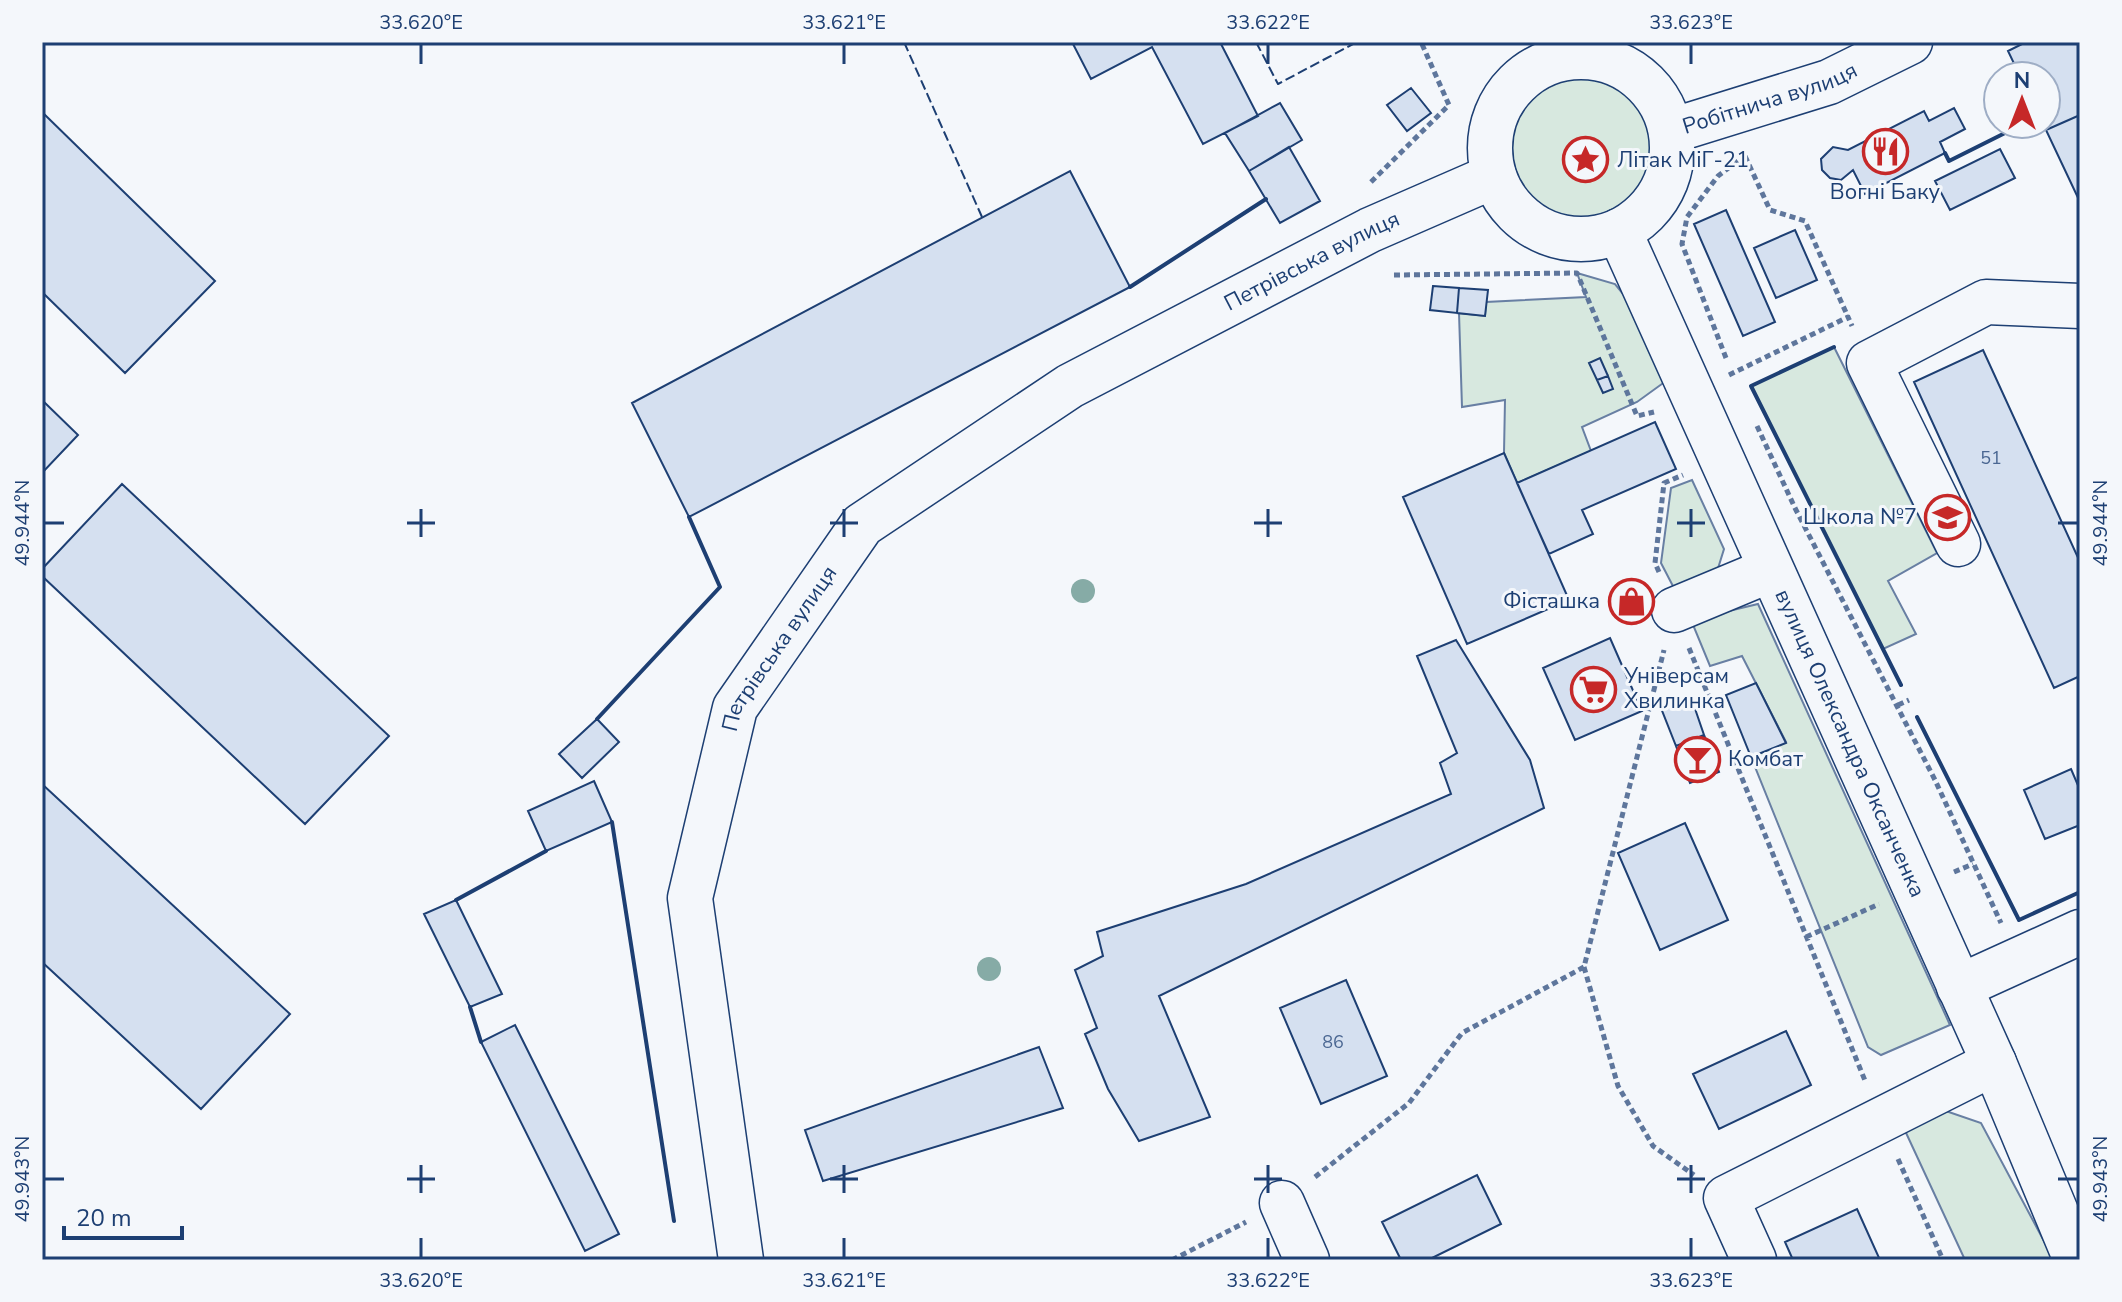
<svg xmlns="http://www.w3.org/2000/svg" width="2122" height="1302" viewBox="0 0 2122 1302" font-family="'Nunito Sans',sans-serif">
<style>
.green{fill:#d7e8df;stroke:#687fa3;stroke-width:2}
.building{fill:#d5e0f0;stroke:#1d3f73;stroke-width:2}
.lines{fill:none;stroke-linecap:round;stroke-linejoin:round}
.minor-casing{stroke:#1d3f73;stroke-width:47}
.path{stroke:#5e769c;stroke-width:5;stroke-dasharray:6 4;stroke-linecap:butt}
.minor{stroke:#f4f7fb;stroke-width:44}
.fence{stroke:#1d3f73;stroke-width:2;stroke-dasharray:10 4;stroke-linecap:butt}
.wall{stroke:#1d3f73;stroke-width:4}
.tree{fill:#86aba6}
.ticks{fill:none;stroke:#1d3f73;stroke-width:3}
.labels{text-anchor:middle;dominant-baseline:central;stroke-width:6;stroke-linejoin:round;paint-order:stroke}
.number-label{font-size:18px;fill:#4b6792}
.street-label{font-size:22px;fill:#1d3f73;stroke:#f4f7fb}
.poi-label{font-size:22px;fill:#1d3f73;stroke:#f4f7fb;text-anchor:start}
.neatline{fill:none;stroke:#1d3f73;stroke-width:3}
.ticks-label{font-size:20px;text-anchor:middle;fill:#1d3f73}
</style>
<rect width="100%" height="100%" fill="#f4f7fb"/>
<!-- green -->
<path class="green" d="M1490 148a91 91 0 1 1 182 0a91 91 0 1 1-182 0Z
M1577,273L1615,284L1628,300L1666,381L1637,402L1582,427L1591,451L1517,483L1504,453L1505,400L1462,407L1459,313L1485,316L1486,302L1586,297Z
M1834,347L1937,553L1888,581L1916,634L1883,649L1751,386Z
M1692,480L1724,549L1715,578L1675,590L1661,563L1671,488Z
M1758,604L1950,1025L1881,1055L1868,1047L1751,757L1786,742L1742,656L1710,666L1691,620Z
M1940,1109L1981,1123L2054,1260H1965L1901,1122Z"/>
<!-- building -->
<path class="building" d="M1072,42H1220L1258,116L1203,144L1152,47L1091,79Z
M2026,42H2078L2080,45V115L2046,130L2043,124H2046V76H2020L2008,51Z
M1411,88L1431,113L1407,131L1387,105Z
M1280,103L1302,140L1249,171L1225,133Z
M1954,108L1965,129L1940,142L1945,153L1865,194L1853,170L1841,180L1830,178L1822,170L1821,159L1833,147L1848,150L1924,111L1929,121Z
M42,112L215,281L125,373L42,292Z
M2080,115V202L2046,130Z
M1289,147L1320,201L1280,223L1249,171Z
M2000,149L2015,178L1950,210L1935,181Z
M1070,171L1130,287L689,517L632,403Z
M1726,210L1775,322L1743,336L1694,224Z
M1795,230L1817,280L1776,298L1754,248Z
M1433,286L1459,288L1457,313L1430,310Z
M1459,288L1488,290L1485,316L1457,313Z
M1983,350L2080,562V676L2054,688L1914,382Z
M1600,358L1608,376L1597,380L1589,363Z
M1608,376L1613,389L1603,393L1597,380Z
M42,400L78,435L42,473Z
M1655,422L1676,469L1582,510L1593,534L1549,554L1517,483Z
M1504,453L1569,600L1467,644L1403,497Z
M122,484L389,736L305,824L42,576V569Z
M1638,580L1648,612L1625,620L1613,590Z
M1610,638L1642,711L1575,740L1543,668Z
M1456,640L1530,760L1544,808L1159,996L1210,1117L1139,1141L1108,1089L1085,1034L1097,1028L1075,970L1103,956L1097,932L1246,884L1451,794L1440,763L1457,753L1417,656Z
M1756,683L1786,743L1751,757L1726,695Z
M1691,697L1704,735L1676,746L1661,708Z
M597,719L619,742L582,778L559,754Z
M1704,735L1719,772L1690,783L1676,746Z
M2071,769L2080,790V825L2045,839L2024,790Z
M594,781L612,822L546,851L528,811Z
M42,784L290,1014L201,1109L42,962Z
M1685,823L1728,920L1660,950L1618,853Z
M456,900L502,994L470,1007L424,914Z
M1346,980L1387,1076L1321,1104L1280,1008Z
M515,1025L619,1234L585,1251L481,1042Z
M1786,1031L1811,1085L1719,1129L1693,1074Z
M1039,1047L1063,1108L823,1181L805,1130Z
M1477,1175L1501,1224L1428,1260H1401L1382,1222Z
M1857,1209L1880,1260H1793L1785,1242Z"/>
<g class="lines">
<defs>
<g id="minor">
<circle cx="1581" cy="148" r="91"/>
<path id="s1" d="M1671,131L1829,82L1910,42"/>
<path id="s2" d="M1619,231L1994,1063L2076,1260"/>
<path d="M1958,544L1869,363L1986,302L2080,306"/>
<path d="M1674,610L1770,570"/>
<path d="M1959,987L2080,932"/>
<path d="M1282,1203L1307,1260"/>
<path id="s3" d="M741,1260L690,898L735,708L862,525L1070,386L1370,230L1494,176"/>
<path d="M1754,1260L1726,1198L1994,1063"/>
</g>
</defs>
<!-- minor casing -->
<use href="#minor" class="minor-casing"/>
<!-- path -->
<path class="path" d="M1745,156L1770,210L1805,221L1848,317
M1371,182L1449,105L1421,42
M1394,275L1577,273L1637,416L1654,412
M1726,358L1682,244L1687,217L1718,176L1747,154
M1729,375L1848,317L1852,326
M1757,426L1795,508L1935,780L2001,923
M1659,572L1655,563L1664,483L1683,475
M1689,648L1866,1083
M1898,705L1909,700
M1954,872L1973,864
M1806,937L1879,904
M1584,967L1618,1086L1653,1146L1694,1175
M1898,1159L1943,1260
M1315,1177L1409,1103L1462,1033L1584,967L1664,650
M1172,1260L1246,1222"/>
<!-- minor -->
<use href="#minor" class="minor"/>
<!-- fence -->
<path class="fence" d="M904,42L982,217
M1256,42L1278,84L1357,42"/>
<!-- wall -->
<path class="wall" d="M1945,153L1949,161L2023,124
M1130,287L1266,199
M1834,347L1751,386L1901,685
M1917,717L2019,920L2080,892
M597,719L720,587L689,517
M612,822L674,1221
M456,900L546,851
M470,1007L481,1042"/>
</g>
<!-- trees -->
<g class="tree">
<circle cx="1083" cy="591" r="12"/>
<circle cx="989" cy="969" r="12"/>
</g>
<!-- ticks -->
<path class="ticks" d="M421,44V64M844,44V64M1268,44V64M1691,44V64M421,509V537M844,509V537M1268,509V537M1691,509V537M44,523H64M407,523H435M830,523H858M1254,523H1282M1677,523H1705M2058,523H2078M421,1165V1193M844,1165V1193M1268,1165V1193M1691,1165V1193M44,1179H64M407,1179H435M830,1179H858M1254,1179H1282M1677,1179H1705M2058,1179H2078M421,1238V1258M844,1238V1258M1268,1238V1258M1691,1238V1258"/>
<!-- icons -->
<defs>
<symbol id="restaurant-ring" viewBox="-11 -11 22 22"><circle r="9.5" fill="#f4f7fb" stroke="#c62828" stroke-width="1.5"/><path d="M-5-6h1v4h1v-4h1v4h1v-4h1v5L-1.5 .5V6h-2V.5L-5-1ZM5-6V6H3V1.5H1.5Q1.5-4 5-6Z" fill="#c62828"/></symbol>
<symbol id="sight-ring" viewBox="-11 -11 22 22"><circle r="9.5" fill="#f4f7fb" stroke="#c62828" stroke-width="1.5"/><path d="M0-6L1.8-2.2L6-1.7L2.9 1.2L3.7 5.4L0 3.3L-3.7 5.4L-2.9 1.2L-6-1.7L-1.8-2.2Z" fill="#c62828"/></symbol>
<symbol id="school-ring" viewBox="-11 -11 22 22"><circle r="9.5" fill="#f4f7fb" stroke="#c62828" stroke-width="1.5"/><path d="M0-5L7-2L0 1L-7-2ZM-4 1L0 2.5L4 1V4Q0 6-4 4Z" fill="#c62828"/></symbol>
<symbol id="shop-ring" viewBox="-11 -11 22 22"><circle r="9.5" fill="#f4f7fb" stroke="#c62828" stroke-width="1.5"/><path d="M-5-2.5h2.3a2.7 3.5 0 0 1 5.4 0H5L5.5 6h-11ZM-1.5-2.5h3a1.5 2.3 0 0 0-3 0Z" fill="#c62828"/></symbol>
<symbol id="supermarket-ring" viewBox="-11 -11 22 22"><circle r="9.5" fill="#f4f7fb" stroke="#c62828" stroke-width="1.5"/><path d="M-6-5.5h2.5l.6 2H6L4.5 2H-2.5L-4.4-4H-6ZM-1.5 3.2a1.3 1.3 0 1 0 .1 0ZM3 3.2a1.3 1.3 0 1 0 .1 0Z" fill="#c62828"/></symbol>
<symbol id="bar-ring" viewBox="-11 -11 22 22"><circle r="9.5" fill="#f4f7fb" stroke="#c62828" stroke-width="1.5"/><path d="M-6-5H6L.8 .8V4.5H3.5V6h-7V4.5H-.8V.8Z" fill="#c62828"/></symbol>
</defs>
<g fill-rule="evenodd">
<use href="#restaurant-ring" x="1860" y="126" width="51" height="51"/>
<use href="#sight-ring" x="1560" y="134" width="51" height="51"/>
<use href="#school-ring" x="1922" y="492" width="51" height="51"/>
<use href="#shop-ring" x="1606" y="576" width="51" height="51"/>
<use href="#supermarket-ring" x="1568" y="664" width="51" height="51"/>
<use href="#bar-ring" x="1672" y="734" width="51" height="51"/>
</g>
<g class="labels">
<!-- number labels -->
<g class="number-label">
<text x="1991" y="458">51</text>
<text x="1333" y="1042">86</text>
</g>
<!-- street labels -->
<g class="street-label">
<text stroke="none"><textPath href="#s1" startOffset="104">Робітнича вулиця</textPath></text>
<text stroke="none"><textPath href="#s3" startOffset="1306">Петрівська вулиця</textPath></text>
<text stroke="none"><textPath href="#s3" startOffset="634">Петрівська вулиця</textPath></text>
<text stroke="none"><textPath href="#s2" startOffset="562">вулиця Олександра Оксанченка</textPath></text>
</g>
<!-- poi labels -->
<g class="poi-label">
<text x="1617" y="160">Літак МіГ-21</text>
<text x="1885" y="192" text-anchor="middle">Вогні Баку</text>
<text x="1917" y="517" text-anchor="end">Школа №7</text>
<text x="1600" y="601" text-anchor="end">Фісташка</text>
<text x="1624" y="676">Універсам<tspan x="1624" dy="25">Хвилинка</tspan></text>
<text x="1728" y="759">Комбат</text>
</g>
</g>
<!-- border -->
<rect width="2122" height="1302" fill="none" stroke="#f4f7fb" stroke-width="88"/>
<!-- north arrow -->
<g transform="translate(2022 100)"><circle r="38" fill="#f4f7fb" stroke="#9eadc5" stroke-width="2"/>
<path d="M0-6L14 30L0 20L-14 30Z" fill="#c62828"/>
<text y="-12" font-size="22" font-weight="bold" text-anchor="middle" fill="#1d3f73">N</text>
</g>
<!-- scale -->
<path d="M64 1226v12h118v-12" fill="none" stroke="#1d3f73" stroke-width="4"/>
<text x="76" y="1226" font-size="24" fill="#1d3f73" stroke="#f4f7fb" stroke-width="6" paint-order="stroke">20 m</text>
<rect x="44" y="44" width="2034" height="1214" class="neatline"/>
<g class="ticks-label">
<text x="421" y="29">33.620°E</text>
<text x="844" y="29">33.621°E</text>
<text x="1268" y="29">33.622°E</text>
<text x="1691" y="29">33.623°E</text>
<text transform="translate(22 523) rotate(-90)" y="7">49.944°N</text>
<text transform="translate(2100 523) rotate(-90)" y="7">49.944°N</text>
<text transform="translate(22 1179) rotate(-90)" y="7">49.943°N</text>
<text transform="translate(2100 1179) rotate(-90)" y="7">49.943°N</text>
<text x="421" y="1287">33.620°E</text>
<text x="844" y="1287">33.621°E</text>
<text x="1268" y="1287">33.622°E</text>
<text x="1691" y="1287">33.623°E</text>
</g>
</svg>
